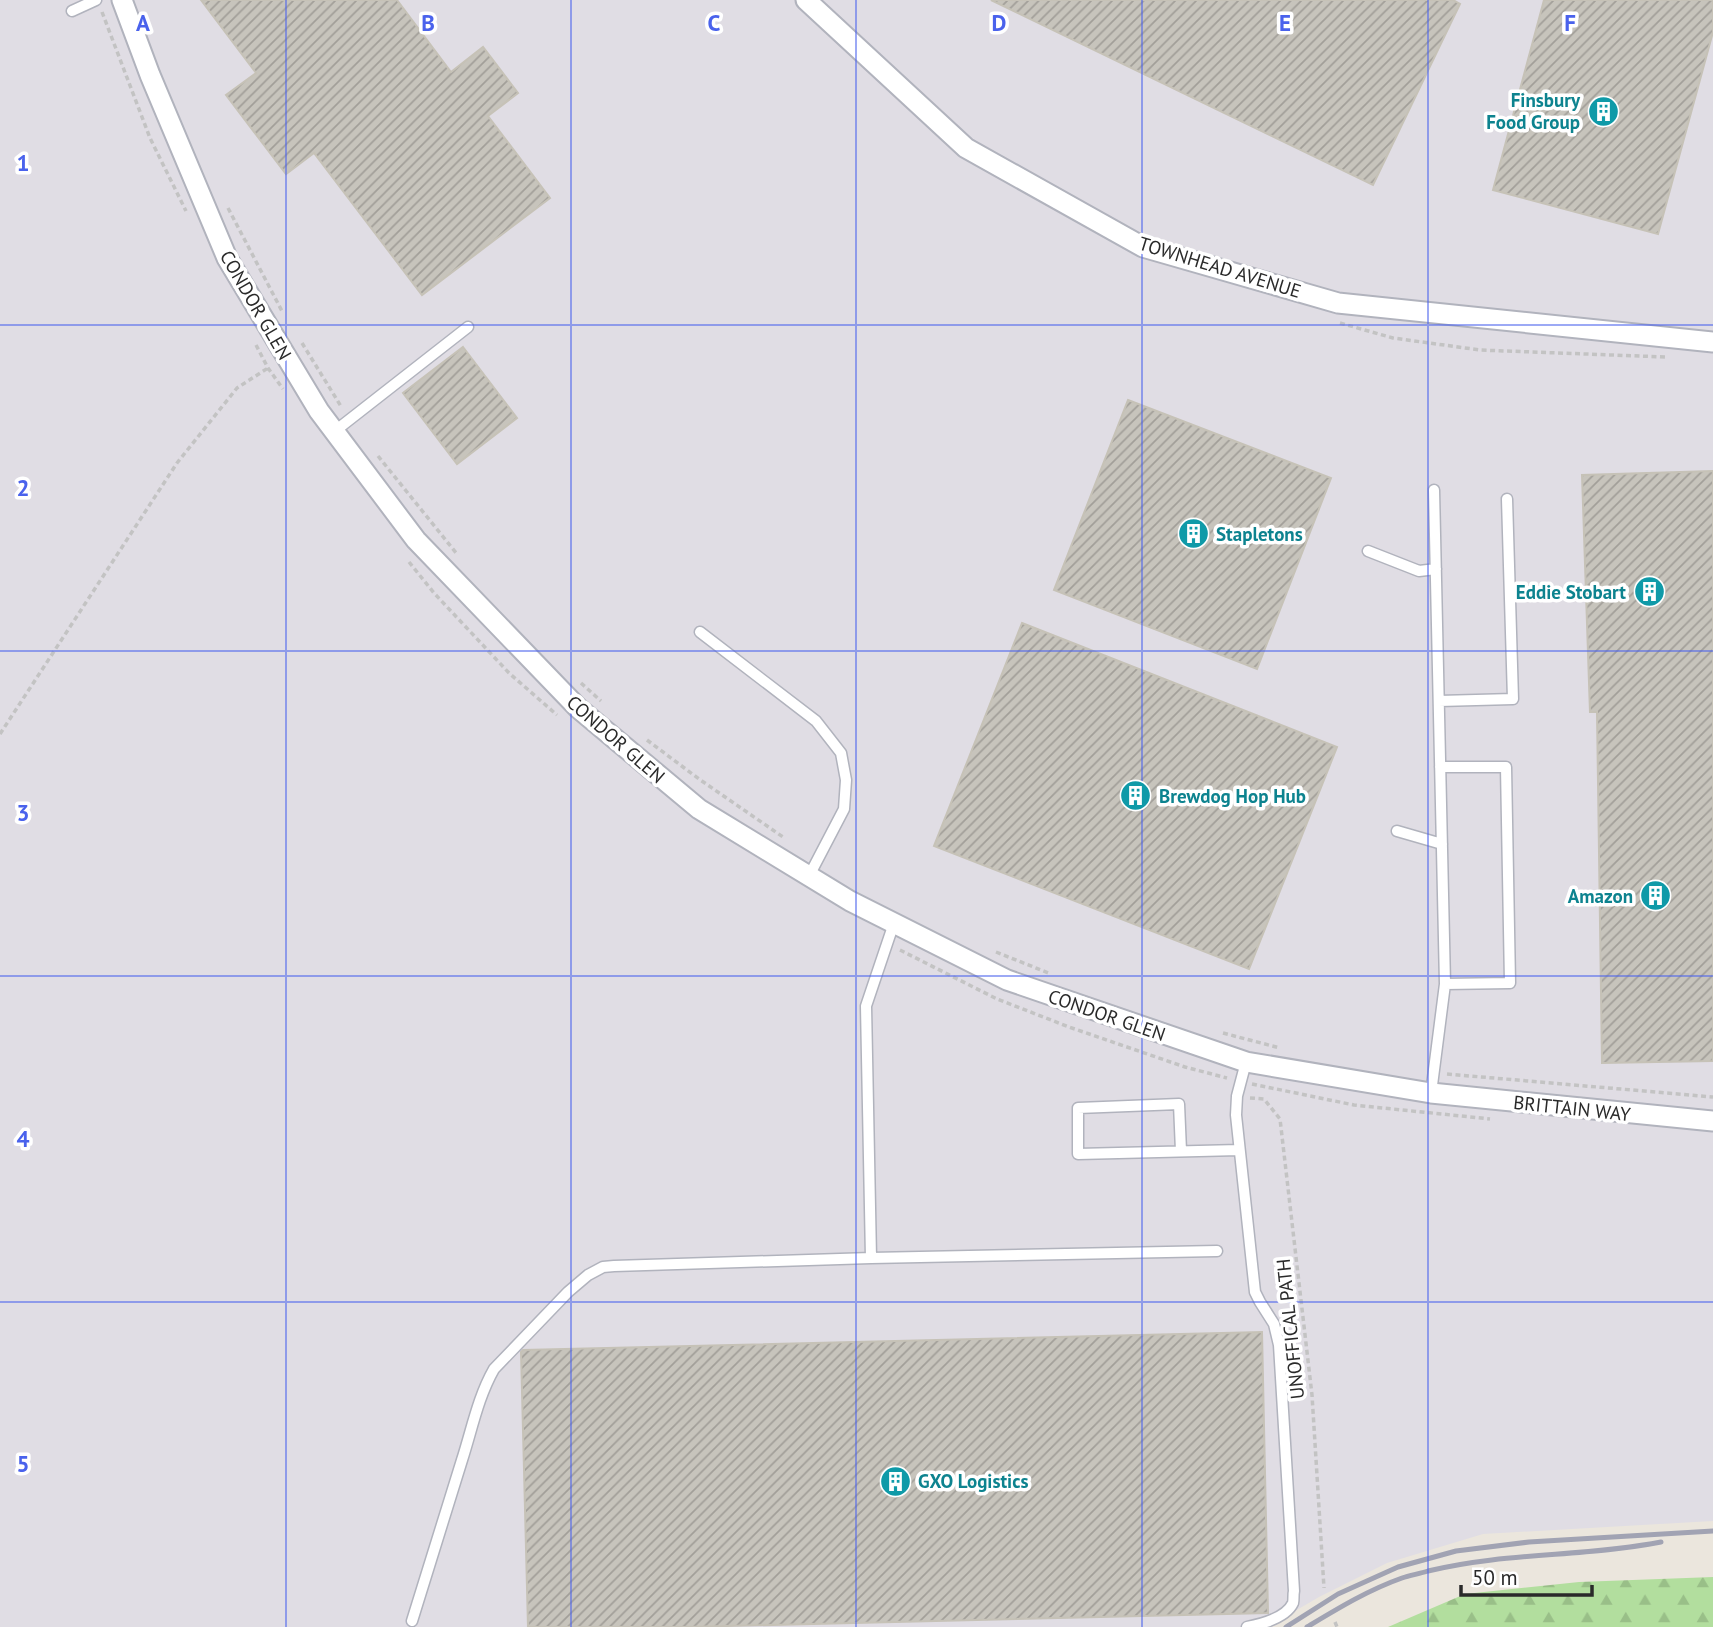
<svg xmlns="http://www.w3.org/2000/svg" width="1713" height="1627" viewBox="0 0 1713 1627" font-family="'PT Sans',sans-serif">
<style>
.industrial{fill:#e0dde4}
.forest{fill:url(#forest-firs)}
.building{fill:url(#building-hatch);stroke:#c6c2b7;stroke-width:2}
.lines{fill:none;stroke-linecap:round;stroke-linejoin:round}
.service-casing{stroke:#b1b3bd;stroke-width:13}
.minor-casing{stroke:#b1b3bd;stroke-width:23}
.path{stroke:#c3c3c3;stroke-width:3.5;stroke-dasharray:5 3.5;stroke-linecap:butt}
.service{stroke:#fff;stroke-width:10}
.minor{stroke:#fff;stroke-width:19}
.rail{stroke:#a1a3b3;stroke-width:5}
.grid{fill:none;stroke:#4a62ec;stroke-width:2;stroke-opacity:0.55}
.labels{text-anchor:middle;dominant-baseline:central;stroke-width:7;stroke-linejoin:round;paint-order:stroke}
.culture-label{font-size:19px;font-weight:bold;fill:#0d838f;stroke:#fff;text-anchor:end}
.street-label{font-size:19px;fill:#2a2a2a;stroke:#fff}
.grid-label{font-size:23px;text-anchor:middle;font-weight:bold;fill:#4a62ec;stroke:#fff;stroke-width:7;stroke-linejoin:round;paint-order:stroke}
</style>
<defs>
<pattern id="forest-firs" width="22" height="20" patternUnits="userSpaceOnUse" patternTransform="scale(1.75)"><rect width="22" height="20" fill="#b2de9e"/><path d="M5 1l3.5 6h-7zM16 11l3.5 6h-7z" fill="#99bf88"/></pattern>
<pattern id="building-hatch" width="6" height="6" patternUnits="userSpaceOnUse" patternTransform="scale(1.75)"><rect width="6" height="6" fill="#c7c4bc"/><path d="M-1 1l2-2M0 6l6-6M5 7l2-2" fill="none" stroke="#a29f99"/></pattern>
</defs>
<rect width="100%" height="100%" fill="#ebe6dd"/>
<!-- industrial -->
<path class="industrial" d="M0,0H1713V1521L1483,1534L1387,1563L1319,1597L1268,1627H0Z"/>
<!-- forest -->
<path class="forest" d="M1713,1577V1627H1388L1465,1594L1579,1582Z"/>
<!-- building -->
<path class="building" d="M201,0H397L451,72L483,47L518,93L488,116L550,198L422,295L314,153L286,174L226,95L256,73Z
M991,0H1453L1460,4L1373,185Z
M1544,0H1713V32L1658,234L1493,190Z
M463,347L517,418L457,464L403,393Z
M1128,400L1331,478L1257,669L1054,590Z
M1713,471V1061L1602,1063L1597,712H1590L1582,475Z
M1022,623L1337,747L1249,969L934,846Z
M1262,1332L1268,1613L685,1627H528L521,1352L523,1350Z"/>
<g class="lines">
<defs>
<path id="service" d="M72,11L96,0
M335,431L468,327
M1368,551L1419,571L1436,569
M700,632L816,721L841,753L846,780L844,809L809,876
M1439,701L1513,699L1507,499
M1440,767H1506L1510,983L1445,984
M1397,831L1442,844
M894,923L866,1006L871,1258L1217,1251
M1246,1062L1237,1096L1236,1115L1255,1292L1260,1302L1274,1324L1279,1345L1294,1591C1293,1595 1294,1599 1293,1603C1286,1618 1262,1624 1247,1627
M1431,1093L1445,984L1434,490
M1181,1151L1179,1104L1078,1108V1154L1239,1150
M412,1621C429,1567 445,1514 462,1460C472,1429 478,1397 494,1369L568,1292L588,1275L603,1267L614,1266L871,1258"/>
<path id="minor" d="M122,0L150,75L227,258L319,411L416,540L578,708L699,809L850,901L1007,980L1246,1062L1431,1093L1713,1121
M806,0L966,148L1143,247L1338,303L1713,342"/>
</defs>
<!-- service casing -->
<use href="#service" class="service-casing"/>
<!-- minor casing -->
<use href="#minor" class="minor-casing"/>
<!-- path -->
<path class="path" d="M102,12L150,138L186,211
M228,208L283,313
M1340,323L1393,338L1480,350L1665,357
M302,343L342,408
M256,345L268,368L283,389
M378,456L457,554
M409,562L434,593L509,673L557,715
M581,683L601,701
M0,734L177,463L237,388L268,368
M647,740L699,779L783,837
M900,950L997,999L1069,1027L1185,1067L1227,1078
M996,952L1051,974
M1223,1033L1280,1048
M1447,1074L1713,1097
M1252,1084L1354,1105L1490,1119
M1250,1098L1264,1099L1280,1119L1312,1395L1324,1588
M1335,1622L1337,1627"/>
<!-- service -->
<use href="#service" class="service"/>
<!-- minor -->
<use href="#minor" class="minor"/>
<!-- rail -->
<path class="rail" d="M1286,1627L1338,1594L1398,1567L1456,1551L1529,1542L1713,1531
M1307,1627C1337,1609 1368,1590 1402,1578C1410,1575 1419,1574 1428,1571C1506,1552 1584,1557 1661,1542"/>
</g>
<!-- grid -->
<path class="grid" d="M286,0V1627M571,0V1627M856,0V1627M1142,0V1627M1428,0V1627M0,325H1713M0,651H1713M0,976H1713M0,1302H1713"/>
<!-- icons -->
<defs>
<symbol id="building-disc" viewBox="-11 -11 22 22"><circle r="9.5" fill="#0f9aa8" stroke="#fff"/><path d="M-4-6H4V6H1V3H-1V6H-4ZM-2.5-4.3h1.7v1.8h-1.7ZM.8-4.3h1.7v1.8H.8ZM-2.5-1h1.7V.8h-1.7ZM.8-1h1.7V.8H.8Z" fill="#fff"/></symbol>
</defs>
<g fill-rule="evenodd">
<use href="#building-disc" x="1586" y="94" width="35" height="35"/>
<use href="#building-disc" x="1176" y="516" width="35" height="35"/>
<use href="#building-disc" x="1632" y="574" width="35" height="35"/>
<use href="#building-disc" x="1118" y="778" width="35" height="35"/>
<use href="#building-disc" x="1638" y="878" width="35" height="35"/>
<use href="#building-disc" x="878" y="1464" width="35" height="35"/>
</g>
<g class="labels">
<!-- culture labels -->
<g class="culture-label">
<text x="1580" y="100">Finsbury<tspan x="1580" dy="22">Food Group</tspan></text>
<text x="1216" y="534" text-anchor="start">Stapletons</text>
<text x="1626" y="592">Eddie Stobart</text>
<text x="1159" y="796" text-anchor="start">Brewdog Hop Hub</text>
<text x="1633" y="896">Amazon</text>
<text x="918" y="1481" text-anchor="start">GXO Logistics</text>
</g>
<!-- street labels -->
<g class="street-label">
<text transform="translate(1220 267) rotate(17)">TOWNHEAD AVENUE</text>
<text transform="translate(256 305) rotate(60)">CONDOR GLEN</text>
<text transform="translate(616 739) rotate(41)">CONDOR GLEN</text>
<text transform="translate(1107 1015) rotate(19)">CONDOR GLEN</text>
<text transform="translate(1572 1108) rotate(6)">BRITTAIN WAY</text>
<text transform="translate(1290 1329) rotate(-96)">UNOFFICAL PATH</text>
</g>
</g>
<g class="grid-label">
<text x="143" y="31">A</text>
<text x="428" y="31">B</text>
<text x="714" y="31">C</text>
<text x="999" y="31">D</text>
<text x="1285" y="31">E</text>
<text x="1570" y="31">F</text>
<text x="23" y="171">1</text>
<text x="23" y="496">2</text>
<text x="23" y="821">3</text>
<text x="23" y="1147">4</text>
<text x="23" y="1472">5</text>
</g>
<!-- scale -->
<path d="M1461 1585v10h131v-10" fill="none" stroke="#2a2a2a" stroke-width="3.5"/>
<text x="1472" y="1585" font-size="21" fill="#2a2a2a" stroke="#ffffff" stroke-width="5" paint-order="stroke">50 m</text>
</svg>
